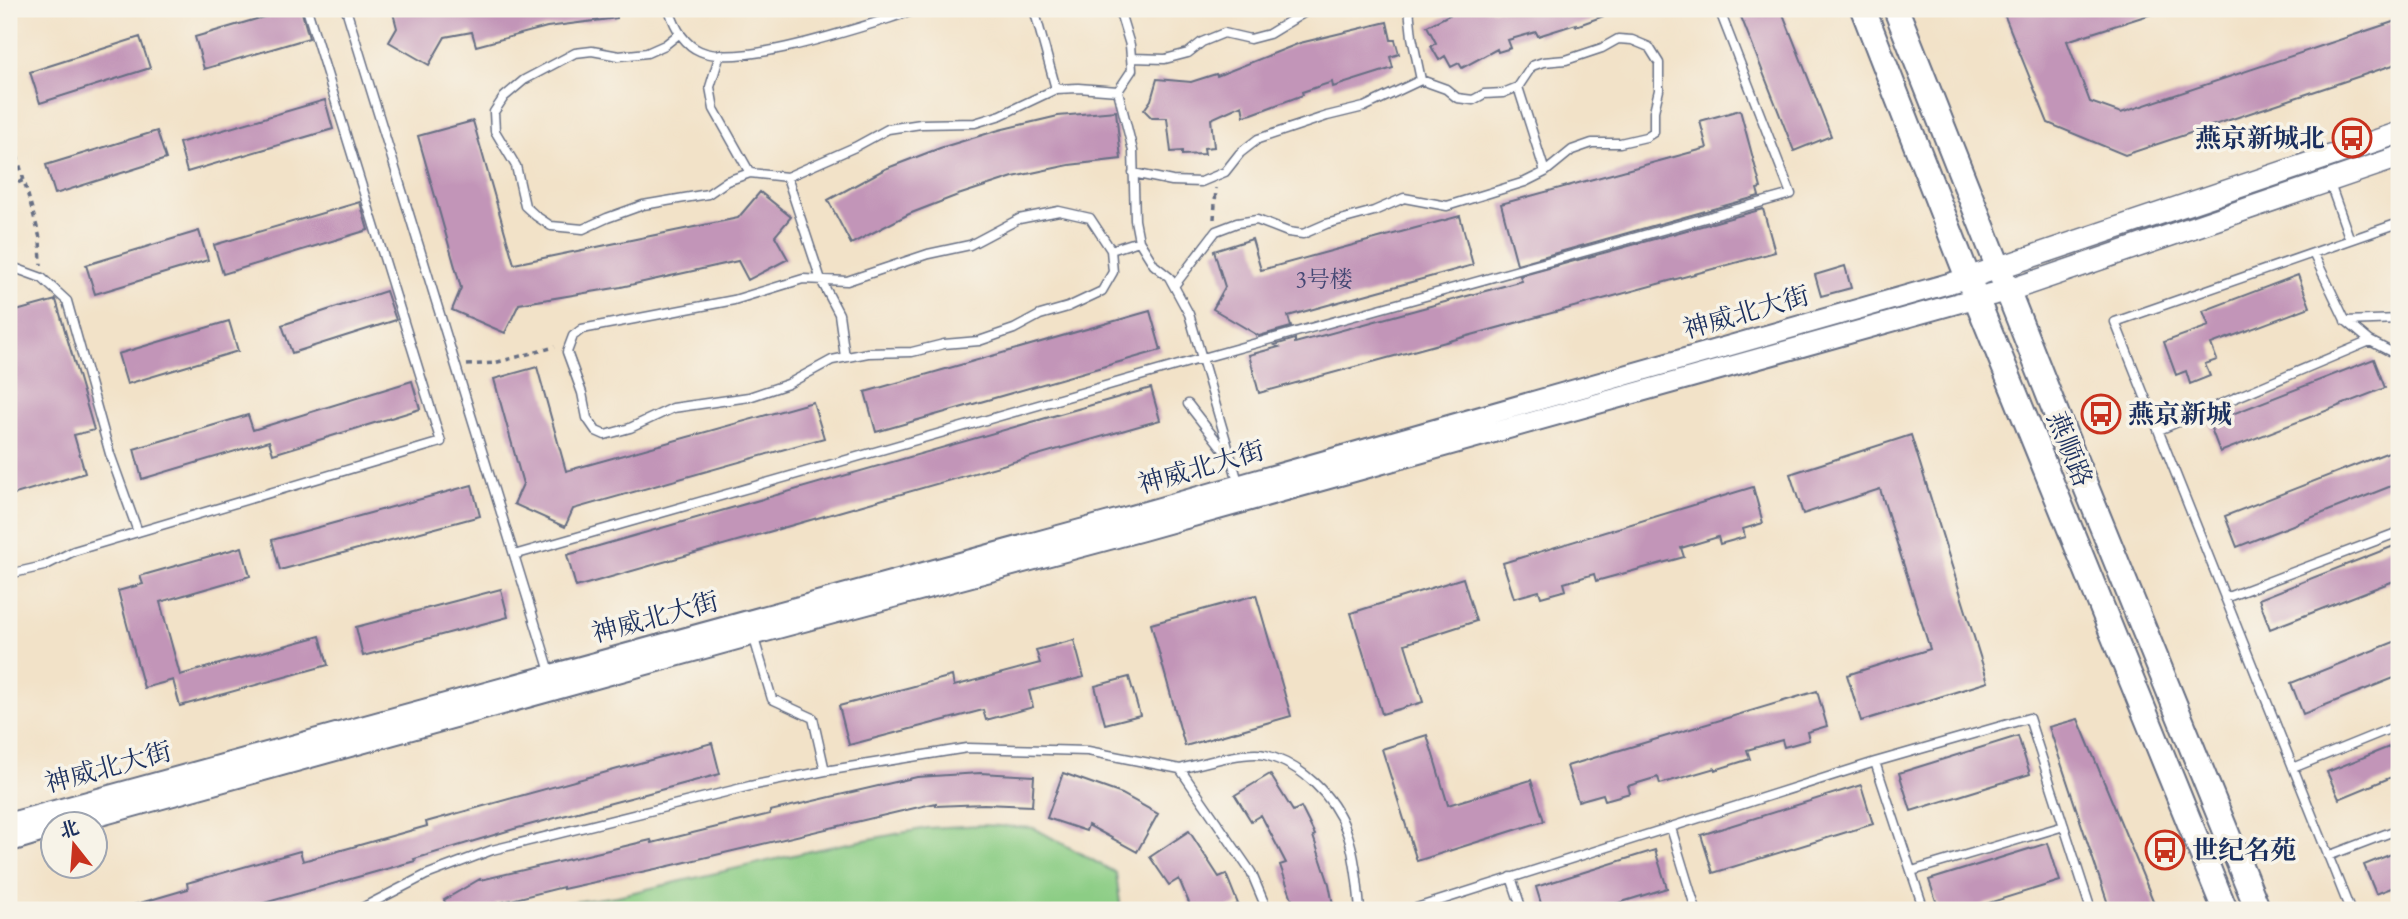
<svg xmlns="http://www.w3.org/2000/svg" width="2408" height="919" viewBox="0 0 2408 919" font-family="'EB Garamond','Noto Serif SC',serif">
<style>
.green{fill:#8ccd85;stroke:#547e72;stroke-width:2}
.building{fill:#c295b8}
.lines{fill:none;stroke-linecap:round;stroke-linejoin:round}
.service-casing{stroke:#666e83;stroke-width:11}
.tertiary-casing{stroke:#666e83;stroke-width:23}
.secondary-casing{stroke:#666e83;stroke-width:24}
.primary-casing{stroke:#666e83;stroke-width:28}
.path{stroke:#666e83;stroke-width:3.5;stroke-dasharray:5 5;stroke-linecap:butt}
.service{stroke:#fff;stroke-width:8}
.tertiary{stroke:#fff;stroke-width:19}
.secondary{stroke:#fff;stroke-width:21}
.primary{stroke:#fff;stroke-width:24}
.labels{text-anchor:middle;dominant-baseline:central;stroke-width:7;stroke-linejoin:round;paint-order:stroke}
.number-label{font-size:23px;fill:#454874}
.poi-label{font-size:26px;font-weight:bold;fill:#1b2f5e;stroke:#f7f3e8;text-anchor:start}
.street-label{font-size:26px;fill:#1b2f5e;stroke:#f7f3e8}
</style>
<rect width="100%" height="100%" fill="#f7f3e8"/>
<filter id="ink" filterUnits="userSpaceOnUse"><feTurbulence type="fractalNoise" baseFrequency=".0143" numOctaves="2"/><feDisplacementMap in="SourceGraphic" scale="14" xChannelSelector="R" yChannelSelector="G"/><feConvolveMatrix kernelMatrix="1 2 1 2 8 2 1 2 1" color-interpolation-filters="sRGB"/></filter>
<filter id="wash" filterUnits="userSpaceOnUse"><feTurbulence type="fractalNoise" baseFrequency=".00686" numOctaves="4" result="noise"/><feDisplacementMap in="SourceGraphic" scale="28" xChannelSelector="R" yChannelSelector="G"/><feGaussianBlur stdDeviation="1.57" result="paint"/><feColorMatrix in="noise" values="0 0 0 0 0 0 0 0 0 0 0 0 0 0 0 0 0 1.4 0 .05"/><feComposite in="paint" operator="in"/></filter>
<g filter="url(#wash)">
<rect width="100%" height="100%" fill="#f2e2c8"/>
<!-- green -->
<path class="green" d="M983,825L1034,828L1116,873L1121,910H549L560,904L617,896L828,847L927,828Z"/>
<g id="blocks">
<!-- building -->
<path class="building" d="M291,9H301L309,38L204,69L195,37Z
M392,9H617V18L547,27L476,46L472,32L445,37L429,65L389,42L397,28Z
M1461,9H1614L1615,12L1576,26V24L1538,36L1536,32L1508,40L1511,48L1498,52L1497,49L1462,68L1459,63L1451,67L1445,56L1439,60L1431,46L1436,43L1427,26Z
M1738,9H1781L1831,136L1794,151Z
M2002,9H2158V12L2067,41L2090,102L2121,113L2399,20V63L2125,155L2048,123Z
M1387,22L1391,40H1395L1399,54L1390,57L1393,68L1333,87L1332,82L1302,92L1303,95L1252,114L1244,116L1242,105L1211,119L1214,147L1204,148L1205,154L1182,155V151L1171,152L1167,118H1152L1144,110L1151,100L1157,79L1191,82L1216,74L1217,76L1300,43Z
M140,37L150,68L40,103L30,72Z
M325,100L333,129L187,172L179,143Z
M1740,110L1761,188L1757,189L1759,196L1517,264L1501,204L1707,148L1700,121Z
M1116,111L1121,159L1069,165L1013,177L958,195L909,214L851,244L828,200L885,169L940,148L999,130L1058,116Z
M473,121L514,264L738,218L760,192L791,217L775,236L788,259L748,280L738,261L621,287L519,304L505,333L452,310L461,288L418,136Z
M157,131L166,159L55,194L46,165Z
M360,202L368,230L223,274L214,245Z
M1763,209L1775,252L1259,393L1249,355L1279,347L1275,345L1295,339V343L1522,281L1520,276Z
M1460,216L1473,265L1288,316L1291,327L1259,336L1213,309L1225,287L1214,251L1252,239L1261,270Z
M199,231L208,260L95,294L86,265Z
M1845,266L1851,288L1821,296L1815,275Z
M2298,275L2310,307L2211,344L2217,360L2205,364L2210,376L2190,384L2186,371L2176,375L2164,342L2209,326L2203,311Z
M386,291L396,320L292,353L282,325Z
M56,300L94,430L74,435L85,473L9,496V313Z
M1150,311L1161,350L876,432L865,392Z
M229,321L238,351L127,384L118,354Z
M2374,359L2385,388L2220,452L2209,423Z
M537,367L566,471L813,402L824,438L573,509L565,527L514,504L523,484L494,379Z
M412,381L420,409L273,454L269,441L142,479L134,449L248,415L253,430Z
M1151,388L1160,420L576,587L567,555Z
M1911,435L1988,682L1861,721L1847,675L1930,649L1880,489L1803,514L1790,474Z
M2399,448V483L2237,547L2225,516Z
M472,485L480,516L280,570L272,540Z
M1753,487L1763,523L1743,529L1745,537L1720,544L1718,537L1681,548L1684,557L1596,581L1594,574L1564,583L1566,590L1541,597L1539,591L1514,598L1503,563Z
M2399,544V579L2270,629L2259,599Z
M242,547L250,576L160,602L180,675L320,636L328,665L180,706L173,680L144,688L118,591L143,584L140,576Z
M1463,578L1476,621L1405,644L1423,702L1382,714L1351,613Z
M501,589L508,617L363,656L356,627Z
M1256,595L1291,716L1185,746L1151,624Z
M1074,640L1084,677L1029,691L1033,707L986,720L983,710L849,745L839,706L952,676L954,686L1040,663L1036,650Z
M2399,640V676L2303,714L2291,683Z
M1129,677L1140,715L1105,724L1095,686Z
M1817,691L1827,726L1807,732L1809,740L1784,747L1782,740L1747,750L1750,759L1715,770V768L1660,784L1658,777L1628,786L1630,793L1605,800L1603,794L1578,801L1567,766Z
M2078,719L2157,910H2110L2049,727Z
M1427,735L1448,805L1531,780L1544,821L1417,861L1382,749Z
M2018,736L2030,774L1911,811L1899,773Z
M712,743L720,774L514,829L414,859L415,861L239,910H131L130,906L188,889L187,883L300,851L303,861L427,826L426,822Z
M2399,743V774L2339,799L2327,772Z
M980,773L1034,776L1032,806L984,804L936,806V803L669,866L563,889V887L495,904L498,910H450L444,900L480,879L481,880L651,840L652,843L770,814V811L917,777Z
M1063,773L1122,794L1158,814L1137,852L1088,825L1086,831L1047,818Z
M1270,774L1293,811L1301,807L1315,835L1313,836L1329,884L1334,910H1296L1280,865L1286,863L1261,815L1251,821L1235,795Z
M1861,785L1873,824L1713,873L1701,835Z
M1189,831L1219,877L1226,874L1238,904L1223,910H1192L1179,879L1169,885L1150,857Z
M2048,843L2060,881L1966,910H1939L1929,880Z
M1655,850L1667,888L1596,910H1543L1536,887Z
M2399,851V885L2376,894L2364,865Z"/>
</g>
</g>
<g filter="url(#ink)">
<use href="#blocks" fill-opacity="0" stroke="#666e83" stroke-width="2"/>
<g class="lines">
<defs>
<path id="service" d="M346,9L551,675
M669,9C674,25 683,44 700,51C742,70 874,22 920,9
M1034,9L1056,89
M1119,9L1130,45L1132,70L1118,91L1133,151L1135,220L1139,241L1154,265L1169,277L1189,314L1239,485
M1409,9L1412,37L1421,80
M680,33L665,45L647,53L619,56L592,51L575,53L524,80L504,97L494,112L495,131L516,166L525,206L536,216L551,226L583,229L607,218L643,205L708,194L727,181L750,173L787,177L855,147L888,129L921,124L975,123L1001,115L1056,89L1078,88L1118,91
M720,54L710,87L714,109L750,173
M1132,58L1165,59L1188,53L1202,42L1224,33L1250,39L1269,34L1310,9
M1518,87L1545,172
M1133,173L1172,181L1201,182L1225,172L1240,153L1258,139L1327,116L1364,107L1421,80L1446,89L1457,98L1473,100L1484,94L1503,93L1518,87L1532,66L1543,62L1566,60L1602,48L1618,39L1632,40L1649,47L1659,63V90L1654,111V132L1646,137L1620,143H1592L1572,150L1545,172L1525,182L1447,206L1404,198L1374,211L1326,224L1303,234L1288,232L1257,220L1237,223L1216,231L1174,286
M787,177L821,280L839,314L845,357
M2329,181L2350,240
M1059,211L1090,218L1111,250L1113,272L1102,291L1068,307L1040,315L1014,329L979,341L944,344L912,352L868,353L832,360L788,384L749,397L673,408L630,428L605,435L596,431L587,418L582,393L567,352L573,336L582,329L734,300L803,279L847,281L928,254L970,245L1019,219Z
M1111,250L1139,241
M2313,253L2345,320L2370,341L2399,356
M9,266L42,278L67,301L110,454L138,532
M2345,321L2399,319
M1188,404L1230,458
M2159,430L2370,341
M514,555L1203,358L1791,194L1719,9
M9,574L44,566L74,551L441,442L307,9
M2225,598L2399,532
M753,635L772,699L813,718L825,771L967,748L1088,751L1180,769L1251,872L1267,910
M1875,762L1924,910
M2293,768L2399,725
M1180,769C1200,764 1247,750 1265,755C1301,764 1334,796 1346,830C1355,853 1358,886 1360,910
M1671,828L1696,910
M2328,856L2399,829
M1912,871L2064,826L1987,849
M1511,877L1522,910
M358,910L426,875L492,850L750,786L825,771
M1410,910L1875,762L2029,718L2091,910
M2350,910L2115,322L2399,223"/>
<path id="tertiary" d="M9,823L1130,516L1968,278
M70,824L753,635L1141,531L1976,298
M9,842L52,829"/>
<path id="secondary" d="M1968,278L2399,133
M1976,298L2007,291L2399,157"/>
<path id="primary" d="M1863,9L1968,278L2225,910
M1896,9L2060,423L2258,910"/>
</defs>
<!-- service casing -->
<use href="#service" class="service-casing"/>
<!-- tertiary casing -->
<use href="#tertiary" class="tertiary-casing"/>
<!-- secondary casing -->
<use href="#secondary" class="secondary-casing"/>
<!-- primary casing -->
<use href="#primary" class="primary-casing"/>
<!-- path -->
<path class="path" d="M9,127L40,238L41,265
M9,187L24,180
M1214,219L1216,188
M467,365L494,363L555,347"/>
<!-- service -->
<use href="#service" class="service"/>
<!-- tertiary -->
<use href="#tertiary" class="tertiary"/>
<!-- secondary -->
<use href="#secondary" class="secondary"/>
<!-- primary -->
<use href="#primary" class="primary"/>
</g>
</g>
<!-- icons -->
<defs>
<symbol id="bus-ring" viewBox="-11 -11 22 22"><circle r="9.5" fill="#f7f3e8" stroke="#c8321e" stroke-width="1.5"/><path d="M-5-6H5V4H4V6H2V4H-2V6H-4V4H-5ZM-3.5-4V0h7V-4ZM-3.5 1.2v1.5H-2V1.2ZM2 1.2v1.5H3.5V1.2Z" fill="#c8321e"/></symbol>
</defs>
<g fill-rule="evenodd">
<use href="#bus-ring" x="2330" y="116" width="44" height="44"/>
<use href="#bus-ring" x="2079" y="392" width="44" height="44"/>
<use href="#bus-ring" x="2143" y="828" width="44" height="44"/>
</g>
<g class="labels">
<!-- number labels -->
<g class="number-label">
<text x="1324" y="279">3号楼</text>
</g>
<!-- poi labels -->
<g class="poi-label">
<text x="2325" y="138" text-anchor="end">燕京新城北</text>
<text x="2128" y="414">燕京新城</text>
<text x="2192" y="850">世纪名苑</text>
</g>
<!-- street labels -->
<g class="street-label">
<text transform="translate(1746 312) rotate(-16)">神威北大街</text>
<text transform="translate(2070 449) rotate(68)">燕顺路</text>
<text transform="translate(1201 467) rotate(-16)">神威北大街</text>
<text transform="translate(655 617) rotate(-15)">神威北大街</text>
<text transform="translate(108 767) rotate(-15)">神威北大街</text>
</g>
</g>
<!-- margin -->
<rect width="2408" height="919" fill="none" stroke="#f7f3e8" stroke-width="35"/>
<!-- north arrow -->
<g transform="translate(74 845) rotate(343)"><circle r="33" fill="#f7f3e8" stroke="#9fa5b1" stroke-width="2"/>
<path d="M0-5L12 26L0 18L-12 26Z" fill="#c8321e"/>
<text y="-10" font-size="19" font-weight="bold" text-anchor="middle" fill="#1b2f5e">北</text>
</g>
</svg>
